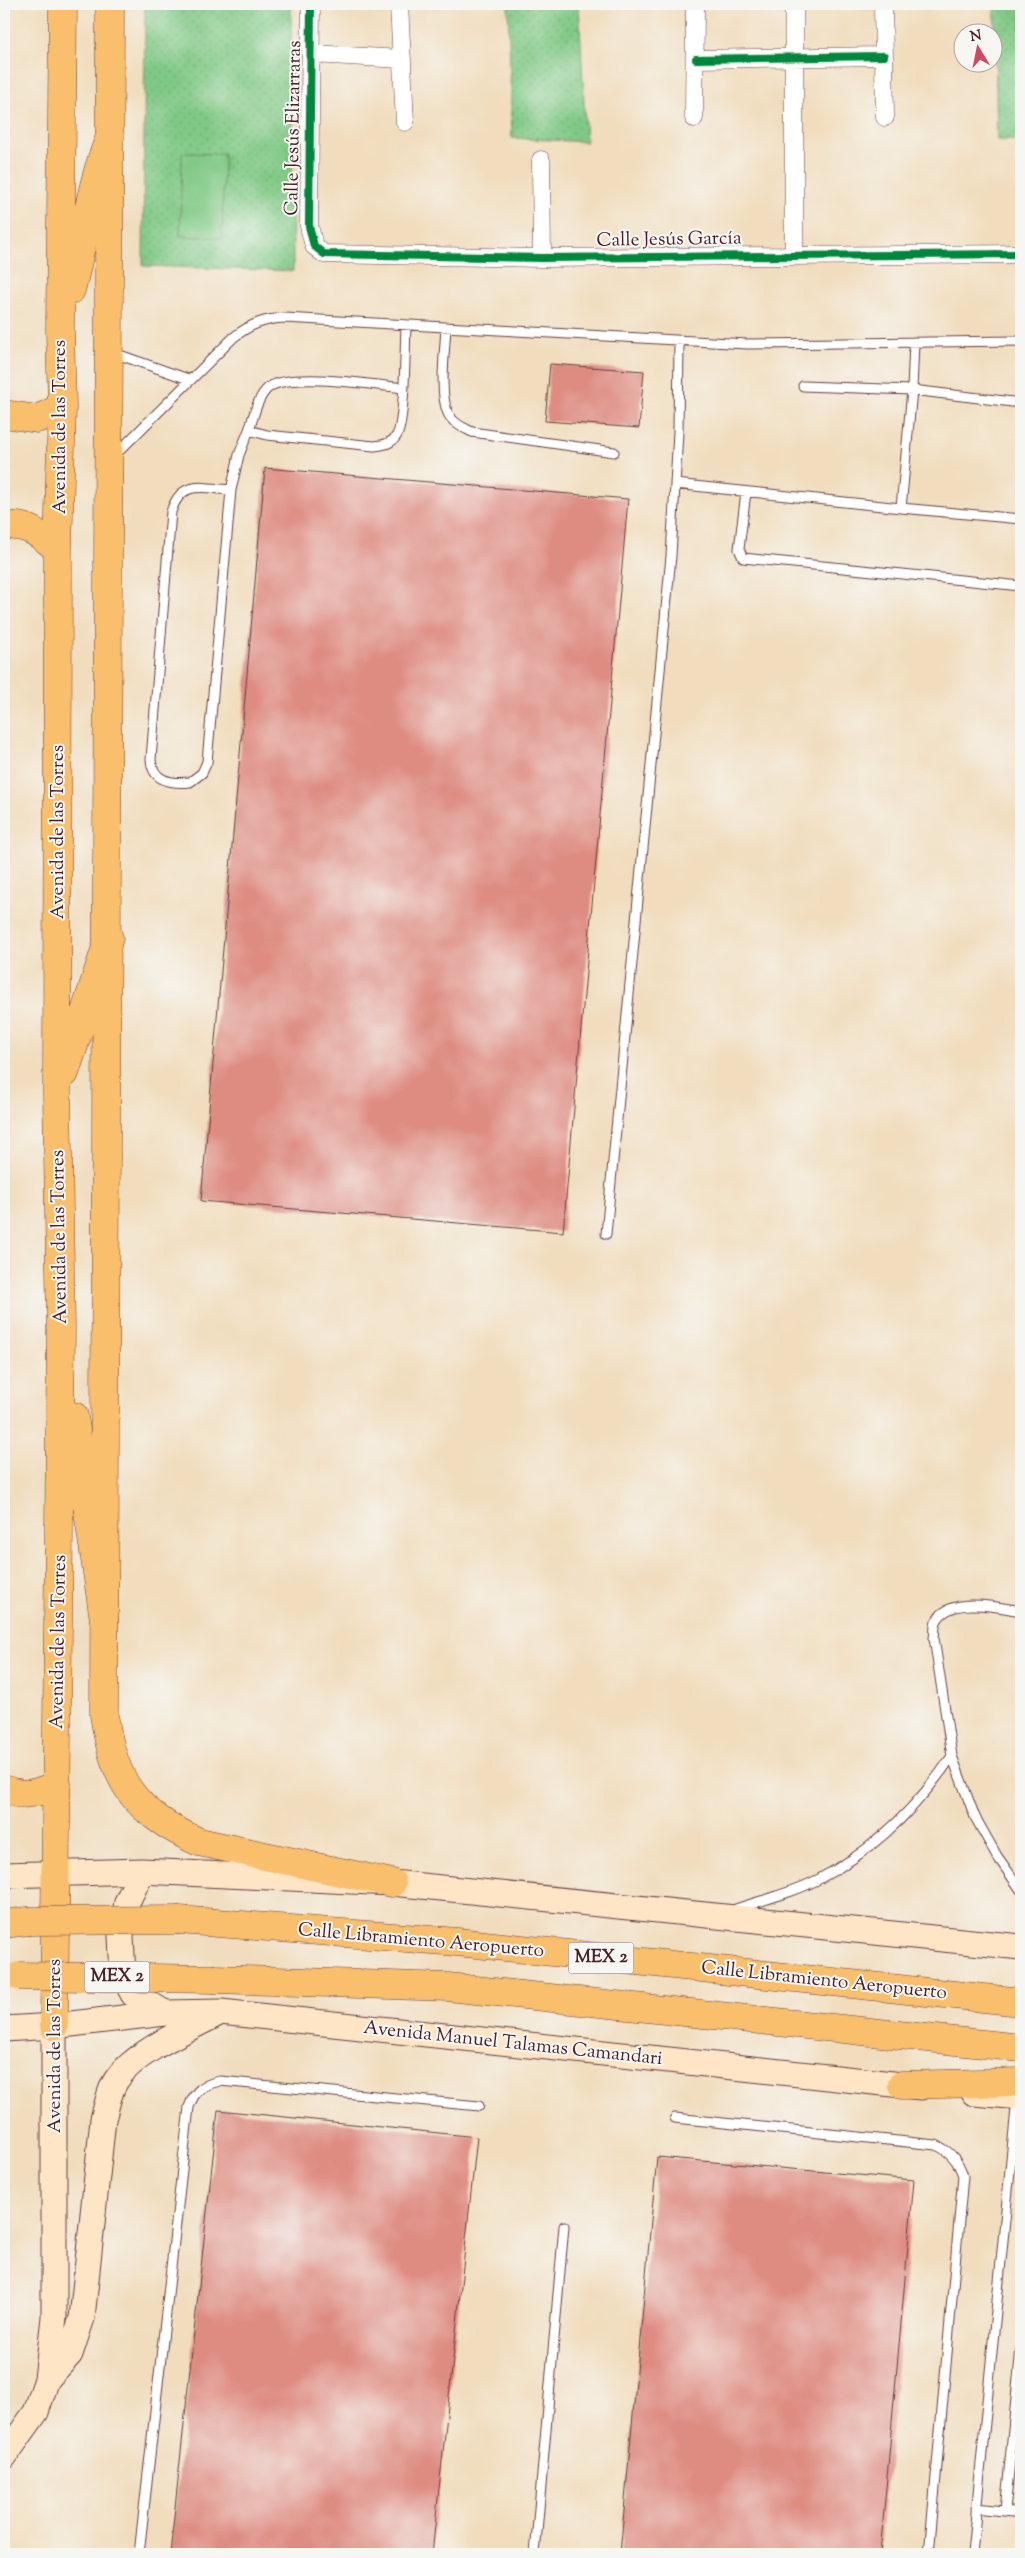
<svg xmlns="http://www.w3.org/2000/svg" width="1025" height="2558" viewBox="0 0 1025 2558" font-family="'Sorts Mill Goudy',serif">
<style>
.park{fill:url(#park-dots);stroke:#657458}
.garden{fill:#80c985;stroke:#657458}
.building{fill:#de8b81}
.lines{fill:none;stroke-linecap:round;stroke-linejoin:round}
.service-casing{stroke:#633c41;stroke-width:11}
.minor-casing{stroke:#633c41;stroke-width:19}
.secondary-casing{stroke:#633c41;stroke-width:27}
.primary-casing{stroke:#633c41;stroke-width:29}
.trunk-casing{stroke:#633c41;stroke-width:29}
.service{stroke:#fff;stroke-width:9}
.minor{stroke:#fff;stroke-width:18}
.secondary{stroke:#fde5c5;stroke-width:25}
.primary{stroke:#f9bf6d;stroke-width:28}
.trunk{stroke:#f9bf6d;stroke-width:28}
.trunk-bridge-casing{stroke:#633c41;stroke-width:29;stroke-linecap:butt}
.trunk-bridge{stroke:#f9bf6d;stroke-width:28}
.cycleway-casing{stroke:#f6f6f2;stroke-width:11}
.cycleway{stroke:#00873e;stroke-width:8}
.labels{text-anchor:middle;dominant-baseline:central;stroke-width:4;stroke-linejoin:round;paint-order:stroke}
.shield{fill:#f6f6f2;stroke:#7e6067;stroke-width:1}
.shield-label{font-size:18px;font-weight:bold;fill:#4a1f2b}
.street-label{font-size:19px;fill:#4a1f2b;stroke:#f6f6f2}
</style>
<defs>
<pattern id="park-dots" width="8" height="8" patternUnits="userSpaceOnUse" patternTransform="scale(1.25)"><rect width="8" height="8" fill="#80c985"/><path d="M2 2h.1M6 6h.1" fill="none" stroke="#70ac73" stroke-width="1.8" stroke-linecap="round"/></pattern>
</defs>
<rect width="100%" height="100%" fill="#f6f6f2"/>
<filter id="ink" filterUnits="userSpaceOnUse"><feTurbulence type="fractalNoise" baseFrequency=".02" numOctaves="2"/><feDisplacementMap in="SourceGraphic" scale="10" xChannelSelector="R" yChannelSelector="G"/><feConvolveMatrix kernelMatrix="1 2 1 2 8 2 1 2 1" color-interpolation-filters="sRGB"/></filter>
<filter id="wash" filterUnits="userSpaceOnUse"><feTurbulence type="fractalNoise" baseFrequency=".0096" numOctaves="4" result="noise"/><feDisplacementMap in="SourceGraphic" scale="20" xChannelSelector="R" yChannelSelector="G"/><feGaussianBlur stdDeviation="1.12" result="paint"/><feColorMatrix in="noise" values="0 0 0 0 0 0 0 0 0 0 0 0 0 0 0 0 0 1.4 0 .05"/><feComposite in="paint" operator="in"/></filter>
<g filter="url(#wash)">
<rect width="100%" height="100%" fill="#f1ddbe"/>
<!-- park -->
<path class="park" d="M145,4H291L293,271L143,266Z
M508,4H579L586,142L512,138Z
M994,4H1021V140H997Z"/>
<!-- garden -->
<path class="garden" d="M182,153L224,154L222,238L180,236Z"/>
<g id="blocks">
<!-- building -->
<path class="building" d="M550,364L644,371L639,428L545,421Z
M265,468L628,499L563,1232L201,1201Z
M218,2110L477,2137L432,2554H170Z
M657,2157L914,2180L880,2554H620Z"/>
</g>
</g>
<g filter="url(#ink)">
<use href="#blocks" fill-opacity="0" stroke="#633c41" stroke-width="1"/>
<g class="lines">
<defs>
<path id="service" d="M446,328C445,350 438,399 450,417C456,425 464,428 472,432L614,452
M914,342L912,390L901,508L1021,519
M111,352L191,380
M803,386L912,390L1021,403
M249,430C254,416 257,398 268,388C288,371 375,385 403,388
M114,456L234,337C251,324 264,319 285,318L747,344L1021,341
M675,484L901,508
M231,490C203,488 181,479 171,512L151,759C152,781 171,784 190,782L202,773L207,762L231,490L239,455L249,430L267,435L374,446C383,445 392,444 397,435C405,421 405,347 406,326
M746,492L739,549L743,558L1021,586
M606,1234L671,556L678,432L679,341
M1021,1611C999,1607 948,1595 936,1622C934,1627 935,1634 934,1638L952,1756L975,1817L997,1856L1021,1890
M733,1910C762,1900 793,1893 819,1879C875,1850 917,1808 952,1756
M675,2118L936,2145C950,2151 959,2162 963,2176L929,2554
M976,2508L1021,2513
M1005,2511L1021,2348
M139,2554L189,2107C195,2090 202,2085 220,2081L479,2106
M535,2554L564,2226
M972,2554L1017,2099"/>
<path id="minor" d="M311,4L309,226L314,246L324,254L542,258L1021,254
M399,4L405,122
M883,4L885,117
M312,54L402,59
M696,59L884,56
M694,118L695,4
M541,160L542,258
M794,255V4"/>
<path id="secondary" d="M142,1871L127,1902L121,1936L123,1975L133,1994L165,2013
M4,1875L142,1871L392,1883L1021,1947
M4,2029L54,2026L165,2013L221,2012L921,2087
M974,2093L1021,2097
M47,2379L70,2354L82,2318L103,2119C107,2106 109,2090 117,2079C136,2051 187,2030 217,2014
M4,2457L36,2412L47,2379L54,2317V2026"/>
<path id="primary" d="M110,4L104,1715C115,1785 135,1812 199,1842L392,1883"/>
<path id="trunk" d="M71,290C85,239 89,186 110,137
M4,414L37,419L62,407
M4,526C28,523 40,535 58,549
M65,1073L109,938
M74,1416L104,1620
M4,1789C23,1798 39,1793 57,1784
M179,1920L457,1942L1021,2002
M4,1924L28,1921
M215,1979L448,1987L1021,2048
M54,2026L61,1328L57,1095L58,549L62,407L60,330L63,4
M902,2085L1021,2082"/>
</defs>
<!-- service casing -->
<use href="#service" class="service-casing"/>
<!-- minor casing -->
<use href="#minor" class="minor-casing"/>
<!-- secondary casing -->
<use href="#secondary" class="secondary-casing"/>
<!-- primary casing -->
<use href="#primary" class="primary-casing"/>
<!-- trunk casing -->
<use href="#trunk" class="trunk-casing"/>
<!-- service -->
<use href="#service" class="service"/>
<!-- minor -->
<use href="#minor" class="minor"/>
<!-- secondary -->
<use href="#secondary" class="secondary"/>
<!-- primary -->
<use href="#primary" class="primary"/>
<!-- trunk -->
<use href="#trunk" class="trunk"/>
<defs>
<path id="trunk-bridge" d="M28,1921L179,1920
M19,1976L215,1979"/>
</defs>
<!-- trunk-bridge casing -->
<use href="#trunk-bridge" class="trunk-bridge-casing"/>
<!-- trunk-bridge -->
<use href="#trunk-bridge" class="trunk-bridge"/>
<defs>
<path id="cycleway" d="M311,4L309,226L314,246L324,254L542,258L1021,254
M696,59L884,56"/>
</defs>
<!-- cycleway casing -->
<use href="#cycleway" class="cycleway-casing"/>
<!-- cycleway -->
<use href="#cycleway" class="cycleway"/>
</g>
</g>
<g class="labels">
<!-- shield labels -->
<g class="shield">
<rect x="568.5" y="1942.5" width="65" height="31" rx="4"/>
<rect x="84.5" y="1961.5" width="65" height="31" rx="4"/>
</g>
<g class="shield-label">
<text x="601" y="1958">MEX 2</text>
<text x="117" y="1977">MEX 2</text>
</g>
<!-- street labels -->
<g class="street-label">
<text transform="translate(294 128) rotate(-89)">Calle Jesús Elizarraras</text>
<text transform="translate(669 240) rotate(-1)">Calle Jesús García</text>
<text transform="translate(60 427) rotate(-90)">Avenida de las Torres</text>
<text transform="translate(58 832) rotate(-90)">Avenida de las Torres</text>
<text transform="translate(60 1237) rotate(-91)">Avenida de las Torres</text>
<text transform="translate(59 1642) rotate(-89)">Avenida de las Torres</text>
<text transform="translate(421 1941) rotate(5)">Calle Libramiento Aeropuerto</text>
<text transform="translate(824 1981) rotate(6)">Calle Libramiento Aeropuerto</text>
<text transform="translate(513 2044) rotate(6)">Avenida Manuel Talamas Camandari</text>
<text transform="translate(55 2046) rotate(-90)">Avenida de las Torres</text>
</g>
</g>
<!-- margin -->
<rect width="1025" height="2558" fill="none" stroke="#f6f6f2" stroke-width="20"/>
<!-- north arrow -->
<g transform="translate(978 48) rotate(350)"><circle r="24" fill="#f6f6f2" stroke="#b1a0a2"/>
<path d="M0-4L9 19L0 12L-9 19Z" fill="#d1495b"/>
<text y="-8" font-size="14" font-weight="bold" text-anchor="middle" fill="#4a1f2b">N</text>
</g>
</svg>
